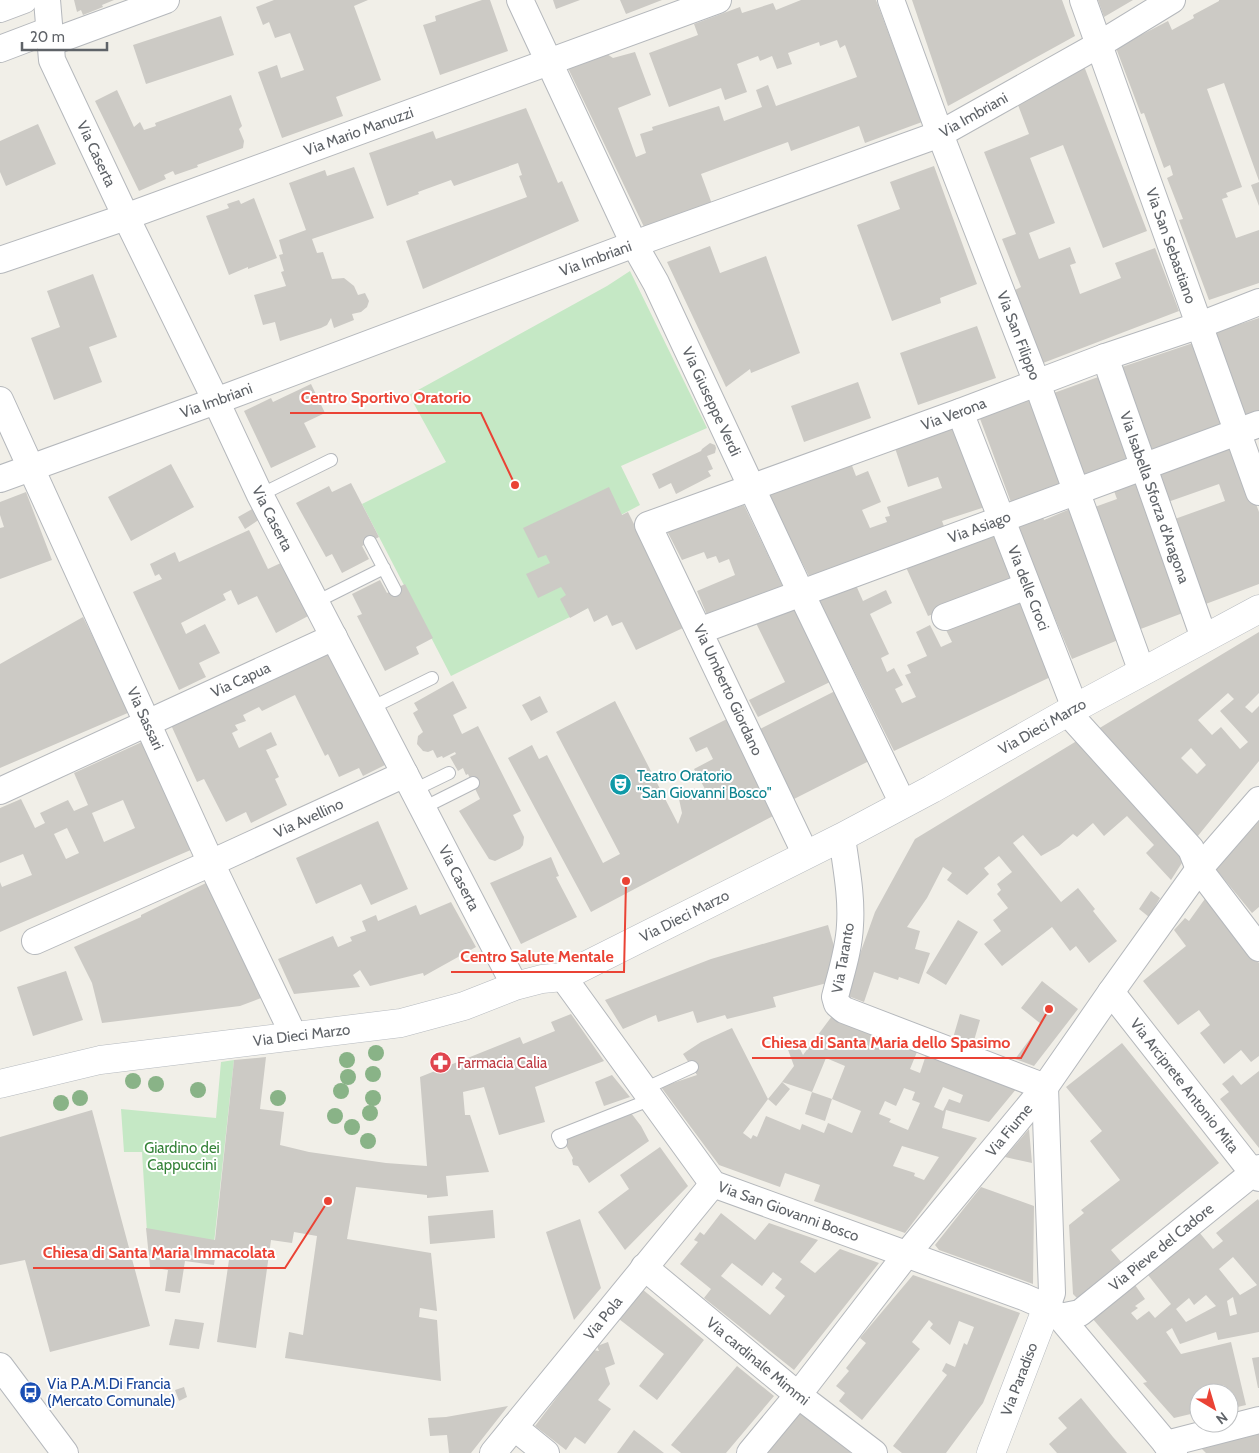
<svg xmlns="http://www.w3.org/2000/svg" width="1259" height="1453" viewBox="0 0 1259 1453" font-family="Cabin,sans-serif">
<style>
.green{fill:#c5e8c5}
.building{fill:#cccac5;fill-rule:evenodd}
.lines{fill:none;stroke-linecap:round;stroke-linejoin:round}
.lane-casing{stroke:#b5b8bc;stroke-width:14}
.street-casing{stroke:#b5b8bc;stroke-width:28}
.secondary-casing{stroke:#b6babf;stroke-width:29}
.lane{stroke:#fff;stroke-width:12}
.street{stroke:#fff;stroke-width:26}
.secondary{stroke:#fff;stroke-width:28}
.tree{fill:#89b387}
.labels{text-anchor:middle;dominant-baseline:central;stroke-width:4;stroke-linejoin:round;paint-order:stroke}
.street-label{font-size:15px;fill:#5f6368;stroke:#fff}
.culture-label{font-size:15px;fill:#0d838f;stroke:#fff;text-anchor:start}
.health-label{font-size:15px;fill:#be3a42;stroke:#fff;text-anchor:start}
.park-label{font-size:15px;fill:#348238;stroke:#fff}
.transit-label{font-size:15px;fill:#164399;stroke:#fff;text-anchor:start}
.leader{fill:none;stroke:#ea4335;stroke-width:2}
.callout-dot{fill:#ea4335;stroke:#fff;stroke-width:2}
.callout-label{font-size:16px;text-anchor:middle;font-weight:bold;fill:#ea4335;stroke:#fff;stroke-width:4;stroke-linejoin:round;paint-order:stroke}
</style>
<rect width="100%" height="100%" fill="#f1efe8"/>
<!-- green -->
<path class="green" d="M630,271L707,428L621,466L640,505L560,547L588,608L451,676L362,504L446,462L409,395L607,286Z
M234,1060L214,1243L147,1232L142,1152H124L121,1109L216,1118L221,1062Z"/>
<!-- building -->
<path class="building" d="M74,0H114L102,5L103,7L83,15L81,10L77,12Z
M274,0H368L354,6L381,80L336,97L343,116L282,138L258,72L277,65L281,78L304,70L290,33L275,38L269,22L263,25L256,7Z
M482,0H490L508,51L440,75L423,25L436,21L435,16Z
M553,0H580L556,9Z
M620,0H662L626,14Z
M801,0H876L922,122L865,143L859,126L791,151L788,142L701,174L712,204L645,229L567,66L604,52L613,58L635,52L651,95L618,108L636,157L646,153L640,134L653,130L652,127L719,106L724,121L762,107L756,90L768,85L776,106L857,77L845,45L840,48L837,40L820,46L819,42L788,53L792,64L777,69L772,56L760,61L758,56L737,64L747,92L725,100L721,88L669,107L649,53L698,35L694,24L740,7L742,13L773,3L776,10Z
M912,0H1062L1075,36L948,106Z
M1098,0H1133L1104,17Z
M1219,0H1259V181L1224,83L1207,89L1242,187L1226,193L1228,197L1222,199L1236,238L1259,230V283L1209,300L1179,220L1183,219L1167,178L1173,175L1170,165L1164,168L1144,113L1141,114L1116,48L1168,21L1172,30L1194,18L1193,15L1219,1Z
M221,16L234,55L146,84L133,45Z
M1084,66L1147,231L1103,248L1063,145L1030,158L1055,223L1029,233L1039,259L1070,247L1076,263L1070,265L1080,294L1121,278L1115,263L1155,248L1179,311L1043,363L1015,290L1021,287L1002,239L1016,234L984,152L1029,134L1018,105Z
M117,90L134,127L140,122L144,130L156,126L155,123L231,95L242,126L239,129L244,141L243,148L197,165L198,167L175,175L173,171L164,175L166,179L139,191L95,101Z
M526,108L558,183L562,181L579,221L423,289L406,241L527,197L519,176L522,175L518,163L454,186L451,180L418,192L419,194L387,206L369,153L433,131L436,139Z
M38,124L56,164L6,186L0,172V141Z
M934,166L977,284L940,298L941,303L892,321L857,225L900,209L890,182Z
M354,167L374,218L312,239L317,253L323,252L332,279L344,278L354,286L358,295L365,293L369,301L367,307L361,312L352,314L354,320L334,328L331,318L327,325L321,328L280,341L275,322L263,325L254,295L286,286L281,272L284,271L279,255L283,254L279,240L306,230L289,183L325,170L327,176Z
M1259,182V206L1251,185Z
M254,198L277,258L248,269V267L229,275L206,216L229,208L227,204L239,200L241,204Z
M710,246L720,273L766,256L800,353L751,373L750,369L726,387L667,262Z
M93,274L117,337L89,347L102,382L54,400L31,338L60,327L47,291Z
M1259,318V412L1242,417L1213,333Z
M977,326L996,378L918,405L900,353Z
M1196,342L1227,424L1147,454L1116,369Z
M1101,376L1131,461L1081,479L1051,394Z
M858,382L871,418L804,442L791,406Z
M311,384L325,413L304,423L316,447L271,468L244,411L271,398L273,402Z
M1029,398L1066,486L1012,505L979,416Z
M959,426L985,507L942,521L945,529L809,576L767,494L851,463L856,476L868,471L881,502L862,510L870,528L887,522L885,517L890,516L887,507L942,488L938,477L908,487L895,448Z
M710,443L715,445L716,448L715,453L707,456L713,469L708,471L711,476L676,494L671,483L659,489L652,474L701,451L702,449Z
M1235,447L1259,512V584L1203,605L1172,520L1225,501L1219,484L1165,503L1155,471Z
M171,464L194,507L131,541L108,497Z
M1138,482L1188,611L1138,630L1092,508L1117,499L1114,491Z
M351,483L379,537L362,546L369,559L342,573L332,554L326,557L296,503L329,486L332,492Z
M609,487L622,515L628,512L685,627L636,650L622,622L612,626L607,615L594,622L588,608L570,618L560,599L566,595L561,587L538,598L526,574L550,563L546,555L538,558L523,528Z
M26,492L52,560L0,579V528L4,527L0,515V502Z
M744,505L783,587L707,615L697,591L735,575L729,559L719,563L716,556L707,559L704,552L682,560L667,531Z
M254,508L260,519L245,529L238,517Z
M1040,509L1044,520L1070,509L1123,638L1072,659L1014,520Z
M249,530L268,569L285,561L312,614L276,633L257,596L238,605L231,590L223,594L226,600L181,623L186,634L205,624L220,653L199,663L206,677L179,690L133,592L162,579L159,574L155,576L150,564L175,552L179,562Z
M997,530L1017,582L928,616L905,565Z
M380,580L387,593L405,584L433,638L416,647L419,654L385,671L357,616L362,614L352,594Z
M855,583L863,601L886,590L892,603L870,614L889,654L881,658L887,672L894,668L903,685L895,689L902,703L916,697L905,675L911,673L907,665L927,656L916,632L930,625L941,647L952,642L945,628L1023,598L1057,674L894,751L817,596Z
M793,606L830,682L758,717L749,700L785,682L755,621Z
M83,617L130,712L0,768V664Z
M1259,632V693L1245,707L1252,713L1259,706V761L1197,837L1098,729ZM1228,693L1234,699L1220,711L1248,742L1240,749L1221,727L1212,735L1198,720ZM1191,748L1206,765L1197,774L1181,758Z
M330,652L391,762L363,776L359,768L339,777L328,754L325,756L295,695L262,711L259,707L243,715L246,721L235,725L238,730L232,733L239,748L271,732L277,745L266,750L279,777L275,779L287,805L251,823L246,812L226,822L204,779L197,782L171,725Z
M453,681L467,708L453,715L462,734L478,726L521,811L513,815L524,837L523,845L520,849L495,861L489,859L459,811L480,799L468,774L466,775L463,768L458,771L450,757L456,754L455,752L443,758L442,756L437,758L433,750L428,752L423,751L417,744L418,736L423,732L413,713L418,710L414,703Z
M837,690L873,759L794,799L758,730Z
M540,696L548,712L531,721L522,705Z
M615,701L678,824L682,813L679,799L705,789L694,769L713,759L707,747L696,752L689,738L727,719L775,815L591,912L508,758L532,745L539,759L547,755L603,863L620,854L556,732Z
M1080,739L1187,855L1171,880L1146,853L1154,845L1127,816L1104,836L1093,823L1077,837L1073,834L1059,846L1041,856L1023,835L1013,843L1061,902L1078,888L1095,909L1093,911L1117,941L1089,963L1076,946L1070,951L1052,927L1002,966L984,944L1001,931L993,920L1008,908L997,894L1001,890L997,884L1012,872L999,856L984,868L989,874L967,895L947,880L952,873L943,867L927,898L907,927L920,931L915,949L930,953L919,984L899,977L898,980L874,972L864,1002L848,996L856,965L875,912L915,839Z
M142,742L193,849L0,932V882L2,887L32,875L23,854L0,863V808L21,799L35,828L45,823L40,813L68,800L74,811L88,805L74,773ZM123,800L135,828L104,842L92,813ZM67,828L79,853L66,859L54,834Z
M378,821L408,889L371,905L361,884L316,904L296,858Z
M1259,821V907L1252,913L1215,868Z
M551,857L559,876L556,877L577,917L521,944L490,883Z
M206,883L261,998L240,1006L102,1023L92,983L74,947L141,917V915Z
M1151,891L1160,898L1149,917L1139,909Z
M1207,896L1259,963V1056L1251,1062L1241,1050L1224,1064L1200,1033L1210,1025L1199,1010L1178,1025L1143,981L1186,946L1174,930L1185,918L1189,921Z
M451,902L476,947L424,976L423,973L370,986L360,970L353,975L360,987L294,994L278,959L333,936L338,947L352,941L350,937L366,931L362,921L376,915L378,921L416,905L420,915Z
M958,920L978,932L946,985L926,973Z
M828,925L836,953L827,983L773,997L776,1007L727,1019L725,1015L697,1023L693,1011L658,1022L656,1015L623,1029L605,1000L711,959Z
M66,971L83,1020L33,1036L17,987Z
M1042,981L1078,1009L1034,1066L1015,1059L1041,1024L1021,1008Z
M571,1014L604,1061L535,1087L545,1122L499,1135L484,1087L463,1092L465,1115H470L489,1172L446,1176L448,1196L427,1198V1195L356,1187L347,1239L431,1253L437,1311L420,1308L419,1317L437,1320L441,1381L285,1358L289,1332L303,1335L317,1236L294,1232L292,1243L271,1240L256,1348L217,1342L230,1253L216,1251L214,1265L185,1261L180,1293L165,1291L168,1270L150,1267L146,1228L215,1240L234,1060L266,1057L260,1109L284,1112L280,1145L309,1152L386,1163L427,1166L420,1077L520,1037L523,1044L555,1031L551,1022Z
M960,1014L980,1020L973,1044L953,1038Z
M832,1016L919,1047L910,1069L920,1073L927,1052L1017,1088L989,1122L946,1110L942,1128L977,1138L905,1233L814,1201L820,1185L785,1173L780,1187L719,1165L661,1087L697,1075L683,1054L701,1042L732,1028L768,1099L743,1133L751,1139L753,1135L757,1137L766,1116L800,1130L802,1124L824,1133L828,1123L852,1133L861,1111L832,1099L845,1066L826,1058L812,1092L782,1082L794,1066L787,1047L797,1043L803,1055ZM943,1087L963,1095L960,1103L949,1099L943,1111L934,1107ZM904,1088L915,1092L912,1100L920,1103L908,1130L889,1122L891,1119L879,1114L885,1101L896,1106ZM902,1146L939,1157L924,1180L914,1176L915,1173L893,1166Z
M1122,1043L1219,1163L1111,1250L1122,1263L1078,1299L1073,1294L1069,1225L1084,1213L1081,1210L1120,1180L1090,1141L1102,1131L1066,1087Z
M1259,1071V1148L1220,1099L1229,1092L1222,1084L1233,1075L1241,1085Z
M612,1075L630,1097L604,1106L595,1082Z
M782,1082L790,1089L776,1106L768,1099Z
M812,1092L832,1099L825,1121L805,1114Z
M92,1110L150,1326L50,1352L25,1260L0,1265V1137Z
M631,1113L641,1126L649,1141L589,1183L578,1166L573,1165L572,1160L573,1158L563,1140Z
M1029,1129L1032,1163L1005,1157Z
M660,1147L688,1186L625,1250L598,1212L629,1189L620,1175Z
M981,1187L1034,1206L1033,1284L939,1250L935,1245Z
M1258,1199L1259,1201V1332L1218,1340L1216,1332L1180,1344L1172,1328L1166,1332L1181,1354L1231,1342L1246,1405L1229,1409V1393H1199V1412L1174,1418L1143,1383L1147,1382L1092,1318L1135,1285L1145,1299L1135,1306L1138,1308L1131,1313L1137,1320L1149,1311L1155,1318L1171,1304L1148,1275L1199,1232L1213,1249L1223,1241L1216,1233ZM1233,1257L1257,1285L1240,1295L1219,1269ZM1206,1295L1216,1306L1186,1322L1176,1309L1189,1298L1194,1305ZM1233,1297L1237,1314L1230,1316L1227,1301Z
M493,1210L495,1238L430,1244L428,1216Z
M721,1213L755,1240L769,1223L818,1240L800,1262L815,1273L840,1249L879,1263L794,1370L704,1298L711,1289L680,1264L698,1242L694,1240L700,1232L704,1235ZM732,1263L762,1286L773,1272L782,1279L775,1288L785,1296L770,1315L721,1276Z
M580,1219L601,1288L574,1320L546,1232Z
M913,1275L1020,1313L983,1403L946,1453H902L893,1446L947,1375L942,1371L946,1363L955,1367L964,1343L967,1345L974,1327L959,1321L950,1345L930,1328L933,1324L929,1320L912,1342L920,1349L862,1420L839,1401L845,1393L836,1386L849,1371L846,1368L866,1343L860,1338Z
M642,1289L704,1340L657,1400L639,1386L664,1354L619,1319Z
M175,1319L204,1323L199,1349L169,1345Z
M608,1342L615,1364L605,1368L610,1384L598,1400L611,1409L585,1444L575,1437L566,1450L535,1426L593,1350L599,1351L597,1346Z
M1259,1357V1388H1258L1252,1358Z
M737,1366L774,1396L726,1453H681L671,1445Z
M184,1387L187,1397L179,1401L175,1390Z
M1081,1398L1113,1437L1127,1453H1057L1049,1444L1067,1428L1058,1418Z
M508,1406L471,1453H449L447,1435L430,1436L428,1418L446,1417Z
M800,1409L852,1451L850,1453H765Z
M634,1430L664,1453H617Z
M1259,1434V1453H1206L1201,1448Z"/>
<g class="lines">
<defs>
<path id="lane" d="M260,495L331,460
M370,542L395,590
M316,602L384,568
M371,708L432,678
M414,790L449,773
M423,808L473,783
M644,1089L692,1067
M561,1142L558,1136L652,1099"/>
<g id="street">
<path id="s1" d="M47,0L52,60L126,217L216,401L260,495L515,986"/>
<path id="s2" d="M520,0L634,244L656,283L801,593L903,804"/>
<path id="s3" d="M891,0L940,134L1037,383L1142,672"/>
<path id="s4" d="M1083,0L1259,492"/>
<path d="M0,9L24,0"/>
<path d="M52,42L166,0"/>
<path d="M0,49L50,30"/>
<path id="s5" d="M0,260L117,220L718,0"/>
<path id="s6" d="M1105,357L1204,638"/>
<path id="s7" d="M0,400L211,863L294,1036"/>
<path id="s8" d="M960,412L1075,708"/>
<path id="s9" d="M0,479L232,395L648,239L940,134L1100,44L1172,0"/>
<path d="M945,617L1027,586"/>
<path id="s10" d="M699,631L1259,424"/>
<path d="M1068,713L1191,849L1199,869L1259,948"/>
<path id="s11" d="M0,791L334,637"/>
<path d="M842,837C846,867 852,896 850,925C849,950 841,973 835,997L837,1004L844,1010L1045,1087"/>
<path id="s12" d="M806,855L648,525L960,412L1105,357L1200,325L1259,302"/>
<path id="s13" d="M35,941L211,863L405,774"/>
<path id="s14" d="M563,977L713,1184L1024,1297L1047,1307L1060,1317L1174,1453"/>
<path id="s15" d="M1111,992L1253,1173L1259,1178"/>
<path d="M1045,1087L1052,1293L1047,1307"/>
<path id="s16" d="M644,1267L798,1395L874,1453"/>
<path id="s17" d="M1060,1317L1080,1313L1259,1168"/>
<path d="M0,1366L65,1453"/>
<path d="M514,1427L546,1453"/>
<path d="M1166,1444L1259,1420"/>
<path id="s18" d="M493,1453L713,1184"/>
<path id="s19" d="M750,1453L798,1395L906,1255L1045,1087L1111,992L1199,869L1259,800"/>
</g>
<g id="secondary">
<path id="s20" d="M0,1084L100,1060L401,1023L464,1006L515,986L542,979L563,977L842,837L932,789L1075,708L1259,609"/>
<path id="s21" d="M991,1453L1047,1307"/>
</g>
</defs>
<!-- lane casing -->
<use href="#lane" class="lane-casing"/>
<!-- street casing -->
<use href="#street" class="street-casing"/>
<!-- secondary casing -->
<use href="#secondary" class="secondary-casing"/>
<!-- lane -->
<use href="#lane" class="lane"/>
<!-- street -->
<use href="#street" class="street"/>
<!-- secondary -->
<use href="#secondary" class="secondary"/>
</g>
<!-- trees -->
<g class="tree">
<circle cx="376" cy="1053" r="8"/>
<circle cx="347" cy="1060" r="8"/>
<circle cx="373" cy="1074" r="8"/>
<circle cx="348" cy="1077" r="8"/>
<circle cx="133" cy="1081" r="8"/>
<circle cx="156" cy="1084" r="8"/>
<circle cx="198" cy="1090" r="8"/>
<circle cx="341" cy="1091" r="8"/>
<circle cx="80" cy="1098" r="8"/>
<circle cx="278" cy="1098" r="8"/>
<circle cx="373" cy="1098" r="8"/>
<circle cx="61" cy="1103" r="8"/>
<circle cx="370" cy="1113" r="8"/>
<circle cx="335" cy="1116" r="8"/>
<circle cx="352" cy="1127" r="8"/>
<circle cx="368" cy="1141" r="8"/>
</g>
<!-- icons -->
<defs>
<symbol id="theatre-disc" viewBox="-11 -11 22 22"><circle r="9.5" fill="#0f9aa8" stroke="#fff"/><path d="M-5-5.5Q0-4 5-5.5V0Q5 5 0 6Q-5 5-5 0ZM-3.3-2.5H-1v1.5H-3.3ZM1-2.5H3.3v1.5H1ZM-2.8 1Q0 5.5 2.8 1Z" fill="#fff"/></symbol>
<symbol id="pharmacy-disc" viewBox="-11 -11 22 22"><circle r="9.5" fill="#e0444e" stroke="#fff"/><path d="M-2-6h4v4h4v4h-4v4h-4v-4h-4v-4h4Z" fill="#fff"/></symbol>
<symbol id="bus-disc" viewBox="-11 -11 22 22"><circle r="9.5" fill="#1a4fb4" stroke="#fff"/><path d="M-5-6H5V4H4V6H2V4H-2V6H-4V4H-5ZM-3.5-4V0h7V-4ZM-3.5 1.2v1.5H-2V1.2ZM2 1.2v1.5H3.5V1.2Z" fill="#fff"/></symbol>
</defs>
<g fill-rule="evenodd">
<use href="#theatre-disc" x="608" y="772" width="25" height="25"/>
<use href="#pharmacy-disc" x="428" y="1050" width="25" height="25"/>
<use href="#bus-disc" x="18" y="1380" width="25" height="25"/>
</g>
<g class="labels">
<!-- street labels -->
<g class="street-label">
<text stroke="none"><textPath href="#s9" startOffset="1040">Via Imbriani</textPath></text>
<text stroke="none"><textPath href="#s5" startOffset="381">Via Mario Manuzzi</textPath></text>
<text stroke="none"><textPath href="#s1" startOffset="164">Via Caserta</textPath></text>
<text stroke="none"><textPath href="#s4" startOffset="261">Via San Sebastiano</textPath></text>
<text stroke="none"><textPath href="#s9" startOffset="635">Via Imbriani</textPath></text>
<text stroke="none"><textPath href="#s3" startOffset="359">Via San Filippo</textPath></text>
<text stroke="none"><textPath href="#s9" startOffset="230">Via Imbriani</textPath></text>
<text stroke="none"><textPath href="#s2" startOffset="445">Via Giuseppe Verdi</textPath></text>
<text stroke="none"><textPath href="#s12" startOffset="691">Via Verona</textPath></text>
<text stroke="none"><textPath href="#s6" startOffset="149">Via Isabella Sforza d'Aragona</textPath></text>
<text stroke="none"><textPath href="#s1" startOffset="569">Via Caserta</textPath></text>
<text stroke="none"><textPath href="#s10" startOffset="299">Via Asiago</textPath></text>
<text stroke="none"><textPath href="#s8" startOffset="189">Via delle Croci</textPath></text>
<text stroke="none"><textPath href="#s11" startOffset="265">Via Capua</textPath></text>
<text transform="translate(728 690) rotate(65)">Via Umberto Giordano</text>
<text stroke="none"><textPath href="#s7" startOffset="350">Via Sassari</textPath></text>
<text stroke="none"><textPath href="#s20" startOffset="1116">Via Dieci Marzo</textPath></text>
<text stroke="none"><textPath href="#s13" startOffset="300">Via Avellino</textPath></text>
<text stroke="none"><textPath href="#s1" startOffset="974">Via Caserta</textPath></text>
<text stroke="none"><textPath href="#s20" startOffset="711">Via Dieci Marzo</textPath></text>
<text transform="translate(843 958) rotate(-80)">Via Taranto</text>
<text stroke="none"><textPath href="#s20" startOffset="306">Via Dieci Marzo</textPath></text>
<text stroke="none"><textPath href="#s15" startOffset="119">Via Arciprete Antonio Mita</textPath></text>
<text stroke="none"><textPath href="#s19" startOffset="414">Via Fiume</textPath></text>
<text stroke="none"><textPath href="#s14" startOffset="336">Via San Giovanni Bosco</textPath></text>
<text stroke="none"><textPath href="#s17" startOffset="125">Via Pieve del Cadore</textPath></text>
<text stroke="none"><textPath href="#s18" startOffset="174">Via Pola</textPath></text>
<text stroke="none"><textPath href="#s16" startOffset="148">Via cardinale Mimmi</textPath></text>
<text stroke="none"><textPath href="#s21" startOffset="79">Via Paradiso</textPath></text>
</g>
<!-- culture labels -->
<g class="culture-label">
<text x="637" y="776">Teatro Oratorio<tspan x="637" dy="17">"San Giovanni Bosco"</tspan></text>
</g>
<!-- health labels -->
<g class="health-label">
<text x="457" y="1063">Farmacia Calia</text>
</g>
<!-- park labels -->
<g class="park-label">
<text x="182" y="1148">Giardino dei<tspan x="182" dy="17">Cappuccini</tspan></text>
</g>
<!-- transit labels -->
<g class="transit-label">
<text x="47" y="1384">Via P.A.M.Di Francia<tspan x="47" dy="17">(Mercato Comunale)</tspan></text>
</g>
</g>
<!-- callouts -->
<path class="leader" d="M515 485L481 413H290M626 881L624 972H451M1049 1009L1021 1058H752M328 1201L285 1268H33"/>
<g class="callout-dot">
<circle cx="515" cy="485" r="5"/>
<circle cx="626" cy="881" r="5"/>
<circle cx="1049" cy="1009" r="5"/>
<circle cx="328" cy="1201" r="5"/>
</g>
<g class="callout-label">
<text x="386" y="403">Centro Sportivo Oratorio</text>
<text x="537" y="962">Centro Salute Mentale</text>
<text x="886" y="1048">Chiesa di Santa Maria dello Spasimo</text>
<text x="159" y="1258">Chiesa di Santa Maria Immacolata</text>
</g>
<!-- north arrow -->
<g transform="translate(1214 1408) rotate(142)"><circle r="24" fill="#ffffff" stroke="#bfc1c3"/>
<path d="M0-4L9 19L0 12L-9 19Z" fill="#ea4335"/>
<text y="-8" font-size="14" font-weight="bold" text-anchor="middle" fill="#5f6368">N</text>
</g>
<!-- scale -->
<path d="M22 42v8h85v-8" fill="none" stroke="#5f6368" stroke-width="2.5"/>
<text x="30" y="42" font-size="15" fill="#5f6368" stroke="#ffffff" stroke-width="4" paint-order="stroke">20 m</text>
</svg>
